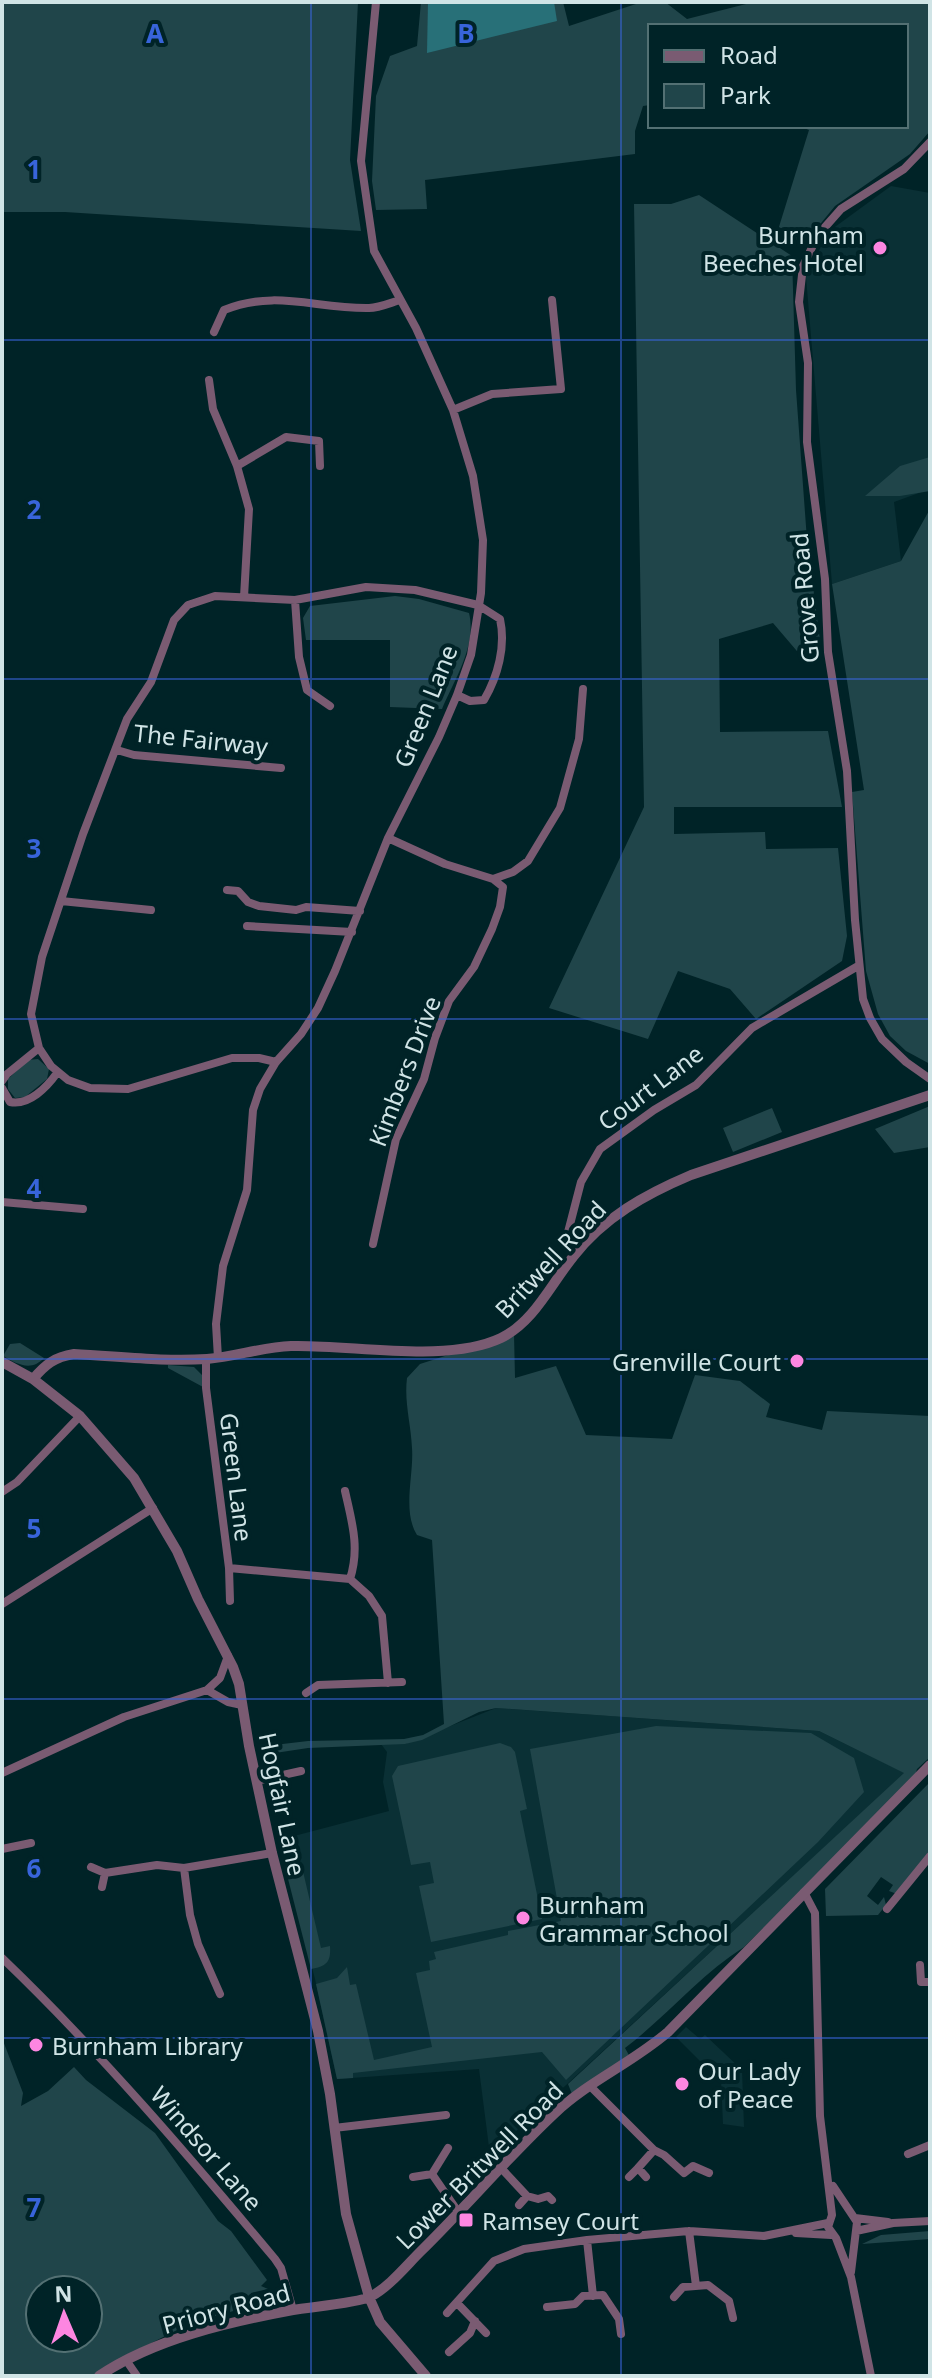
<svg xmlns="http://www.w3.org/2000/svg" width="932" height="2378" viewBox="0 0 932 2378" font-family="'Noto Sans',sans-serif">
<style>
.built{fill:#0a3035}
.green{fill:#20454a;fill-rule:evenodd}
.water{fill:#287078}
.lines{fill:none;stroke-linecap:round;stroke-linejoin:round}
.minor{stroke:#7a5b72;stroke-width:8}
.tertiary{stroke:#7a5b72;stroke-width:10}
.grid{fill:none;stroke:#3864da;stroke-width:2;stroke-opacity:0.55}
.poi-dot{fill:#fd86e1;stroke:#002327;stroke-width:3}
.labels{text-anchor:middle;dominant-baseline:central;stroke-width:8;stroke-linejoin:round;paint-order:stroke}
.poi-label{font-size:24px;fill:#d0e4e6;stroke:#002327;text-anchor:start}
.street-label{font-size:24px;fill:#d0e4e6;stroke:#002327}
.grid-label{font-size:26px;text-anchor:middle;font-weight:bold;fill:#3864da;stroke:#002327;stroke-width:8;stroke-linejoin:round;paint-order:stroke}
</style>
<rect width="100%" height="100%" fill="#002327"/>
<!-- built -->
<path class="built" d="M891,186L930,193V489L894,502L901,561L832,584L806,277L828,232Z
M496,1708L819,1731L905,1773L490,2155L479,2069L337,2079L315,1979L279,1840L389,1811L383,1782L387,1752L381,1744H405Z
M686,2027L700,2039L705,2035L742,2070L744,2127L723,2124L721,2079L717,2078L676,2037Z"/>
<!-- green -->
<path class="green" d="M2,2H358L350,160L361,231L65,212H2Z
M421,2H563L569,26L642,2H665L687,19L754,2H930V131L910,154L835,206L804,244L778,230L809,130L799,126H906V26H650V105L643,106L635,131V154L425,180L427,209L376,210L372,181L376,96L390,56L417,46Z
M699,195L792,256L796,390L807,540L822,656L802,657L773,623L719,639L720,732L828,731L842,807H674V834L765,832L766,849L838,848L847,936L842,961L756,1019L730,989L678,971L648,1039L549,1008L644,807L634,204H671Z
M930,457V491L900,496H865L900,466Z
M930,509V1064L906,1051L890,1036L878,1014L866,971L852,792L864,790L832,584L901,561Z
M395,596L419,599L469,613C477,646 454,680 442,709L390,707V640H306L303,618L310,606Z
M38,1059L49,1069L47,1079L25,1097L15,1098L8,1089V1079L28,1060Z
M930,1106V1147L894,1153L875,1129Z
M772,1108L782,1132L733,1152L723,1128Z
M514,1334L515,1378L556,1366L586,1435L672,1439L695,1375L740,1381L770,1404L766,1417L822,1430L827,1411L930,1416V1757L917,1769L914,1779L744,1947C700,1975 667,2016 625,2048L630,2057L572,2094L568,2084L904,1773L819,1731L496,1708L479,1712L422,1740L405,1744L308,1748L275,1753L274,1745L308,1741L404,1739L423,1735L444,1724L432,1540L417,1535C402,1511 414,1475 412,1448C411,1424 404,1402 407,1378L420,1364Z
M20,1343L44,1358C31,1372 17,1364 3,1356L10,1344Z
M168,1365L194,1367L204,1377L203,1387L168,1368Z
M656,1726L811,1733L854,1758L864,1792L818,1842L566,2080L542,2052L353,2073V2078L337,2079L316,1984L337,1978L347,1967L350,1985L356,1984L374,2060L432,2047L416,1973L430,1970L429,1961L436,1959L434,1952L508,1935V1931L561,1921L530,1749Z
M500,1743L511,1747L515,1752L527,1809L520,1811L542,1919L431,1942L419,1886L434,1883L430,1862L411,1865L392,1776L398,1766Z
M930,1782V1853L897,1894L889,1891L893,1885L881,1877L867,1896L878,1905L884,1897L886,1905L878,1915L826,1916L825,1889Z
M301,1863L321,1948L330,1946C331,1962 327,1966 311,1969L285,1867Z
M2,2038L23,2093L21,2106L48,2091L74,2067L86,2080L155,2133L218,2221L231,2231L267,2280L261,2286L268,2289L251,2293V2306L205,2319L201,2308L174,2315L177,2330L108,2365L92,2376H2ZM40,2290H88V2338H40Z
M930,2231V2239L862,2244L881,2235Z"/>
<!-- water -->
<path class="water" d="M428,2H554L557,21L427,53Z"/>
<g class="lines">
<!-- minor -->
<path class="minor" d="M930,142L904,169L841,209L818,235L803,266L799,302L808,363L807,442L825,579L828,652L847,771L855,920L863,999L870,1018L882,1039L906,1062L930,1079
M214,332L224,310C277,289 315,309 369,308C379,308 390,303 400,300
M209,380L213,409L237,466L249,509L244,597
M453,410L492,394L561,389L552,300
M237,466L286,437L319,441L320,466
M295,600L299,657L307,690L330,706
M117,750L134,755L281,768
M493,879L513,872L528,861L560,808L579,739L583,689
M227,890L238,891L248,902L259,906L296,910L306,907L360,911
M61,901L151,910
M247,926L352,932
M276,1062L259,1058H232L128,1089L90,1088L68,1080L51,1066L39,1048L31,1014L42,957L83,834L127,719L151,682L174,620L188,605L215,596L295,600L366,587L415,590L478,605L500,619C506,646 498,676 484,700L470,701L457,695
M2,1081L7,1074L39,1048
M2,1088L10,1102C29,1106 47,1087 57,1073
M2,1202L83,1209
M373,1244L396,1139L424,1079L435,1038L449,1001L474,967L492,929L500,907L503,887L493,879L445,864L388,838
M574,1256L567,1236L581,1182L600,1149L654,1110L696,1085L752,1028L858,966
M218,1358L216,1324L223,1266L247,1190L253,1110L260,1089L276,1062L301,1034L318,1008L335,971L388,838L439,737L457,695L471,655L481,593L483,540L473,476L453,410L416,328L374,251L361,161L376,2
M206,1359V1388L229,1568L230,1601
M345,1491C352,1522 360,1548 350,1579
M2,1492L17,1482L80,1416
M229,1568L350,1579L369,1596L382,1616L388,1683
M2,1604L153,1508
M207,1690L228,1702L242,1705
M306,1693L318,1685L402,1682
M2,1773L124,1717L207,1690L220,1678L228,1656
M256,1781L301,1771
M2,1849L31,1843
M91,1867L105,1873L102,1887
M105,1873L157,1865L184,1868
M804,1892L815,1913L820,2116L832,2215L828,2227L836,2238L851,2277L871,2376
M887,1909L930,1856
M2,1958C100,2052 188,2155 275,2259L281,2268L293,2310
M920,1965L921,1982H930
M220,1994L198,1944L190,1915L184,1868L272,1853
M590,2086L654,2150L664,2155L684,2173L693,2166L709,2173
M334,2128L446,2115
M908,2154L930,2145
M501,2168L527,2196
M432,2174L459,2213
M413,2177L432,2174L448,2148
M629,2177L638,2168
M646,2177L638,2168L654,2150
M833,2186L857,2222L851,2272
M519,2205L527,2196L538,2199L548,2196L552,2200
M855,2218L888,2222
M689,2231L696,2286
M856,2231L893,2223L930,2221
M796,2233L831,2235
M587,2240L593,2296
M674,2297L683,2287L708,2285L729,2301L733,2318
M457,2303L486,2333
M547,2307L575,2304L583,2296L603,2295L619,2319L621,2334
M447,2313L494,2261L524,2249L587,2240L689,2231L764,2236L828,2223
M449,2352L470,2333L475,2321
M126,2360L137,2376"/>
<!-- tertiary -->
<path class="tertiary" d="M2,1362L33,1379L80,1416L134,1478L177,1551L198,1599L233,1667L239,1684L249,1746L272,1853L318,2031L330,2094L346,2214L369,2297L380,2322L426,2376
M33,1379C45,1365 54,1357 74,1354C117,1356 163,1362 207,1359C235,1357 262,1347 291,1346C351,1344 446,1364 501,1338C534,1322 551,1284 573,1257C604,1217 646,1194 691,1175L930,1095
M99,2376C154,2339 228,2322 293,2310C310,2307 357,2303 370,2297C389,2287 405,2267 420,2252C466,2207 508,2157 555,2113C589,2081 632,2063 668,2032L930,1765"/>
</g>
<!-- grid -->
<path class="grid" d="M311,2V2376M621,2V2376M2,340H930M2,679H930M2,1019H930M2,1359H930M2,1699H930M2,2038H930"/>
<!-- markers -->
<g class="poi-dot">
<circle cx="880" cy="248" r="8"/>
<circle cx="797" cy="1361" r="8"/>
<circle cx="523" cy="1918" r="8"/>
<circle cx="36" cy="2045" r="8"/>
<circle cx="682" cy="2084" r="8"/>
<rect x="458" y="2212" width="16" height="16" rx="4"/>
</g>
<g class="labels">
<!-- poi labels -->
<g class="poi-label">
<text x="864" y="234" text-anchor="end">Burnham<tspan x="864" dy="28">Beeches Hotel</tspan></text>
<text x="781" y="1361" text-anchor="end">Grenville Court</text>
<text x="539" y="1904">Burnham<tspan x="539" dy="28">Grammar School</tspan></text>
<text x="52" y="2045">Burnham Library</text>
<text x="698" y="2070">Our Lady<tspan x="698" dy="28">of Peace</tspan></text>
<text x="482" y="2220">Ramsey Court</text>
</g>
<!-- street labels -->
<g class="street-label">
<text transform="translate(804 598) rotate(-95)">Grove Road</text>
<text transform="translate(425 706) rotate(-68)">Green Lane</text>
<text transform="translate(201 739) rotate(6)">The Fairway</text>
<text transform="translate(404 1071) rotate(-69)">Kimbers Drive</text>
<text transform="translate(650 1087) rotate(-37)">Court Lane</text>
<text transform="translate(550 1259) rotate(-47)">Britwell Road</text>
<text transform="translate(237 1477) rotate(83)">Green Lane</text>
<text transform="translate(283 1804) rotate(78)">Hogfair Lane</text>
<text transform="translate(207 2148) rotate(49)">Windsor Lane</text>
<text transform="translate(479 2165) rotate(-45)">Lower Britwell Road</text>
<text transform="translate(226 2308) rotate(-15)">Priory Road</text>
</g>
</g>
<g class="grid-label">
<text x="155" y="43">A</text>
<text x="466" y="43">B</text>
<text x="34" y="179">1</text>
<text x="34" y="519">2</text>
<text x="34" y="858">3</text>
<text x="34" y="1198">4</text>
<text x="34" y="1538">5</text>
<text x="34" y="1878">6</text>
<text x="34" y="2217">7</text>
</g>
<!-- border -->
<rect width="932" height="2378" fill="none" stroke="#d0e4e6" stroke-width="8"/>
<!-- legend -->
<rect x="648" y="24" width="260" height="104" fill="#002327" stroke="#537073" stroke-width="2"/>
<rect x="664" y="50" width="40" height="12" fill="#7a5b72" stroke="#537073" stroke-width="2"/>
<text x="720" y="64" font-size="24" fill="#d0e4e6">Road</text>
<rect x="664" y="84" width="40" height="24" fill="#20454a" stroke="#537073" stroke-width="2"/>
<text x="720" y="104" font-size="24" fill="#d0e4e6">Park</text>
<!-- north arrow -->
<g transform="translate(64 2314) rotate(358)"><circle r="38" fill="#002327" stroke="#537073" stroke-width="2"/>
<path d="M0-6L14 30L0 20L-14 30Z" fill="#fd86e1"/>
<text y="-12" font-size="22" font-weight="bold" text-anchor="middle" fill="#d0e4e6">N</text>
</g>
</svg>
